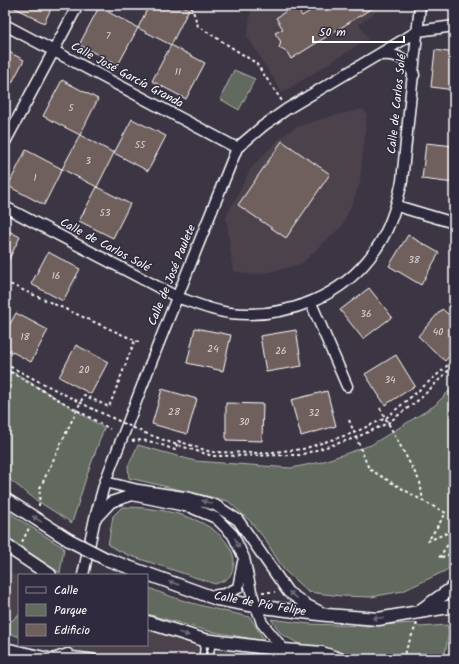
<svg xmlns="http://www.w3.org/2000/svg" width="459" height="664" viewBox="0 0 459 664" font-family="Kalam,sans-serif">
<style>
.built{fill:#4c424b}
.green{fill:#626b5e;stroke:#b0b5ae}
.building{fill:#70605d;stroke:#fff}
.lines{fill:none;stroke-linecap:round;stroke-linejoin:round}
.service-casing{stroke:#fff;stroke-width:8}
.minor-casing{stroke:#fff;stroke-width:13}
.tertiary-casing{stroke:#fff;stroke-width:15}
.path{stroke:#fff;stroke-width:2;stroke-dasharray:3 3;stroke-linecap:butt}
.service{stroke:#2f2a3d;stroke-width:5}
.minor{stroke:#2f2a3d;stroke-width:10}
.tertiary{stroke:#2f2a3d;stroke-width:12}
.tertiary-bridge-casing{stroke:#fff;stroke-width:15;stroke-linecap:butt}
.path-bridge{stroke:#fff;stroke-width:2;stroke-dasharray:3 3;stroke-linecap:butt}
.tertiary-bridge{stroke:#2f2a3d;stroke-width:12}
.oneway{fill:#6d6a77}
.labels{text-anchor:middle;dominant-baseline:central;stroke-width:3;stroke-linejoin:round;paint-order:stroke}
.number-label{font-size:10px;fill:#dbd7d6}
.street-label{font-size:12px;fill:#fff;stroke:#2f2a3d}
</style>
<rect width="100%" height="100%" fill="#3c3543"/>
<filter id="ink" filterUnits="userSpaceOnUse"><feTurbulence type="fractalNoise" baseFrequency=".025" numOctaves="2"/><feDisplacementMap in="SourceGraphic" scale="8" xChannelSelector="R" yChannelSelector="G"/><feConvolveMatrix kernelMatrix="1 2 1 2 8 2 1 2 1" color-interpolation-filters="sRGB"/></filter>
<g filter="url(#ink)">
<!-- built -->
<path class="built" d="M252,5H378L375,12L370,17L359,24L368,39L282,93L247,36Z
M363,109L367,114L360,183L352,204L342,226L301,264L278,270L252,275L233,271L226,217L251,168L280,138L296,127L328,117Z
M5,569L19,577V614L13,620L5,623Z
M147,627L339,659H67L69,645H147Z"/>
<!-- green -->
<path class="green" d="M234,70L255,79L239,110L220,99Z
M5,368L24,378L104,428L86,478L72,523L36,500L5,476Z
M454,386V564L445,571L403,591L371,597L341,596L308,592L284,570L264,538L250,521L228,501L129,478L128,466L138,445L195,461L291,468L321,462L371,445L434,406Z
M122,507C156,507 212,515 230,548C233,554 234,557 234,563C232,577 228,580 215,584L128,555L108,545L113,516Z
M5,509L17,518L64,548L60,573L5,536Z
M147,587C180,602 215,609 250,617L265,641L208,631L147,614Z
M19,614V637L5,631V623L13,620Z
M271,619L310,624L365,626L414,623L420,627L447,625L449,632L444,659H367L325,648L303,646L281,634Z"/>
<!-- building -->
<path class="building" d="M9,5H53L44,23Z
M149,5H181L189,9L171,45L138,28Z
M295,5L302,16L320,5H377L291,59L287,52L279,48L281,42L275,33L283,29L276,18Z
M99,7L138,28L118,65L79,45Z
M171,45L205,63L186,99L152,81Z
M5,50L24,60L5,96Z
M435,50L454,53V90L431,87Z
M62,80L98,99L80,135L43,116Z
M132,119L166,136L148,171L114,153Z
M80,135L114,153L97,187L62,169Z
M282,141L330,174L286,238L238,205Z
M426,143L454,146V183L422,179Z
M26,150L62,169L44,205L8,186Z
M97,187L130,204L113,238L79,221Z
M5,229L20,237L5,267Z
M408,235L439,253L421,285L389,266Z
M48,252L80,269L63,301L31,284Z
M369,288L392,317L363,339L340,310Z
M442,309L454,319V351L445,361L418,336Z
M16,313L48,330L31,362L5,348V333Z
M195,328L231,335L223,371L187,363Z
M296,330L302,366L266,372L260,336Z
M76,345L108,362L91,394L59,377Z
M396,355L415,386L385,405L365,374Z
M162,389L197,399L187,434L152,424Z
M327,391L336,426L301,436L291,400Z
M226,403L263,404L262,441L226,440Z"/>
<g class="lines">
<defs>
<path id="service" d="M68,654L93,657
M202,659L204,640
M209,659L213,641"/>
<path id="minor" d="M5,25L237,148
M380,55C399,53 405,59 414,75
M5,142L78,5
M397,206L454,223
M5,207L177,297C194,303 212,311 230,313C286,319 344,297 376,249C390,229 397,205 402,181L420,5
M311,303L347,386
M105,482L138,490L190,498L215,505L238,520L288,592L307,605L323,613
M97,517L111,502L132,495L190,507L216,518L233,535L244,558L251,591L262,623L284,650
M83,575L95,518L105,482L154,355L237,148L263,126L287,109L418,31L454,26
M212,596L225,594L238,588L243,562
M5,648L53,659L68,654
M5,653L11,659"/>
<path id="tertiary" d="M5,499L69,540
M5,545L50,575
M106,559L217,599L255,606L327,615L378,619L454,606
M421,610L454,587
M147,622L204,640L284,650L322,653L339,659"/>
</defs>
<!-- service casing -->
<use href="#service" class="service-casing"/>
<!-- minor casing -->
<use href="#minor" class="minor-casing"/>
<!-- tertiary casing -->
<use href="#tertiary" class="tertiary-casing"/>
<!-- path -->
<path class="path" d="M185,5L192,8L198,26L256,63L282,101
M5,282L141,343
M5,364L95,410
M5,369L110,429
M380,408L420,482L423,501L446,513L428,541L454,530
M349,420L369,469L423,501
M145,433L177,445L213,456L300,455L355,438L388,423L421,398L454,365
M132,441C145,438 162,445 175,450L178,441L211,452L262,453L303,449L353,433L386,418L444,369L454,358
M39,506L40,488L84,395L109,407L135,340
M454,535L439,558L454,553
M22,542L29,528
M262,592H275
M450,623L454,622
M217,655L231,659
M402,659L417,623"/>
<!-- service -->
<use href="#service" class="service"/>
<!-- minor -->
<use href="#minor" class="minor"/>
<!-- tertiary -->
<use href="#tertiary" class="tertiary"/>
<defs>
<path id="tertiary-bridge" d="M69,540L106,559"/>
</defs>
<!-- tertiary-bridge casing -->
<use href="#tertiary-bridge" class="tertiary-bridge-casing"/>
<!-- path-bridge -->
<path class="path-bridge" d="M95,410L145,433"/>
<!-- tertiary-bridge -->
<use href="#tertiary-bridge" class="tertiary-bridge"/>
</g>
<!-- one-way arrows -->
<defs><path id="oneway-solid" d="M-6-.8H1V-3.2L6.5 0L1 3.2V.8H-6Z"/></defs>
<g class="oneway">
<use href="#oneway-solid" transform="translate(207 502) rotate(-164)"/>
<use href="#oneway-solid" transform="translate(37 519) rotate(-147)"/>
<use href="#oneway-solid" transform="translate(237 543) rotate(66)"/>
<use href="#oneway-solid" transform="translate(174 583) rotate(-161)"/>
<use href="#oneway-solid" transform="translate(293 595) rotate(-143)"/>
<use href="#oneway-solid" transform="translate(378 618) rotate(178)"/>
<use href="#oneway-solid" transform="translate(184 634) rotate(18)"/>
</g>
</g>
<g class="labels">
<!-- number labels -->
<g class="number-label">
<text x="108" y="36">7</text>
<text x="178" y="72">11</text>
<text x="71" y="108">5</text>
<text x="140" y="145">55</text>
<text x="88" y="161">3</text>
<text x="35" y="178">1</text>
<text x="105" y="213">53</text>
<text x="414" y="260">38</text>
<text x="56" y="276">16</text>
<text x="366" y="314">36</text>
<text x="438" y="332">40</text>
<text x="25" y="337">18</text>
<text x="213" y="349">24</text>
<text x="281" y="351">26</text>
<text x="84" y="370">20</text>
<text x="390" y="380">34</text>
<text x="174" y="412">28</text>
<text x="314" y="413">32</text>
<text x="244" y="422">30</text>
</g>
<!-- street labels -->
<g class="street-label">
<text transform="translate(127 75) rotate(28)">Calle José García Granda</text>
<text transform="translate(397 104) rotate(-84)">Calle de Carlos Solé</text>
<text transform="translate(105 245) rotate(28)">Calle de Carlos Solé</text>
<text transform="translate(172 275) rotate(-68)">Calle de José Paulete</text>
<text transform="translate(260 604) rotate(10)">Calle de Pío Felipe</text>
</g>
</g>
<!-- margin -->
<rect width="459" height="664" fill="none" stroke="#2f2a3d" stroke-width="20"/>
<rect x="10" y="10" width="439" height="644" fill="none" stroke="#fff" stroke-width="1.5" filter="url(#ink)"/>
<!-- legend -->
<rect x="18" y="574" width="130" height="72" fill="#2f2a3d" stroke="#827f8b"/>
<rect x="26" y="587" width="20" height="6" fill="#2f2a3d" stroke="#827f8b"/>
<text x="54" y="594" font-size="12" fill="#ffffff">Calle</text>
<rect x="26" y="604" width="20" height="12" fill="#626b5e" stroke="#827f8b"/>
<text x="54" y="614" font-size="12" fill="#ffffff">Parque</text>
<rect x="26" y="624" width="20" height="12" fill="#70605d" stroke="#827f8b"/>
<text x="54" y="634" font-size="12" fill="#ffffff">Edificio</text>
<!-- scale -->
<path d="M313 36v6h91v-6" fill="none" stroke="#ffffff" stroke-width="2"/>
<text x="319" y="36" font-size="12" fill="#ffffff" stroke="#2f2a3d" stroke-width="3" paint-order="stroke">50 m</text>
</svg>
